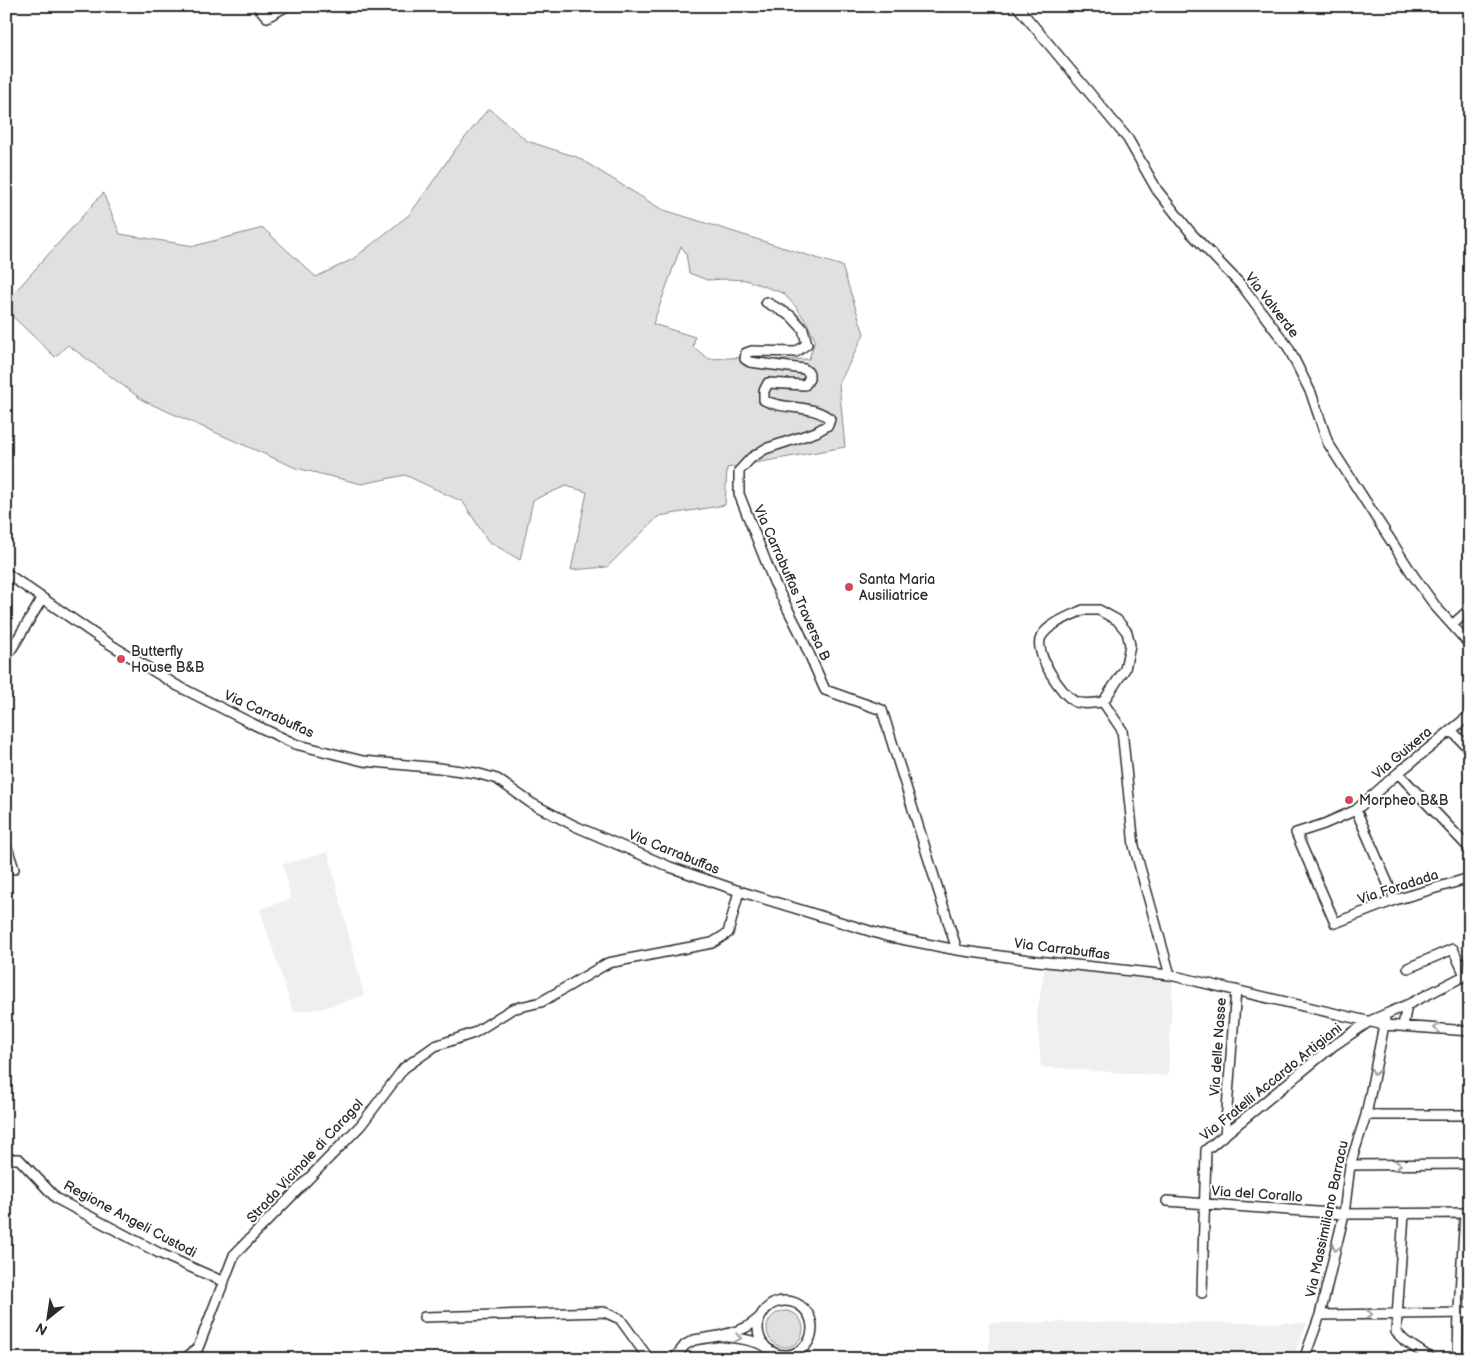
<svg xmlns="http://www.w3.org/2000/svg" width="1476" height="1365" viewBox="0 0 1476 1365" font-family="'Balsamiq Sans',sans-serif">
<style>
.built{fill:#efefef}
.green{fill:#e0e0e0;stroke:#868686;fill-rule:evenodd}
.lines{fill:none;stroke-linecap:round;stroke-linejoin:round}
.minor-casing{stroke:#2b2b2b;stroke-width:12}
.minor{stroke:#fff;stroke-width:9}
.oneway{stroke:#a0a0a0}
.poi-dot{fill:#d1495b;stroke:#fff;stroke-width:2}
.labels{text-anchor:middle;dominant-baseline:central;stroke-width:4;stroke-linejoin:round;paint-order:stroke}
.street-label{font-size:14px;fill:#2b2b2b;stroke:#fff}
.poi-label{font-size:14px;fill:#2b2b2b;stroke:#fff;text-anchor:start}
</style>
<rect width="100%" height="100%" fill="#fff"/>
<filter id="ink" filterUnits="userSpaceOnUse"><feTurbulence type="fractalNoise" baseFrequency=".02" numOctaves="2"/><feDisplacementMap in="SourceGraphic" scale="10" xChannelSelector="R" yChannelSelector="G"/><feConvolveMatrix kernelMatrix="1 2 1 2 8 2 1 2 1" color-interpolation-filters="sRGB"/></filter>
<g filter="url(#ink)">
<!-- built -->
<path class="built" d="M328,852L364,995L324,1008L293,1012L260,909L291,899L283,864Z
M1045,966L1173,978L1168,1076L1041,1067L1037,1014Z
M1091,1322L1307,1323L1293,1359H989V1323Z"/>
<!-- green -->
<path class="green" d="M489,108L527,141L577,157L661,209L842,266L864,334L839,384L845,447L727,468L725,505L659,516L607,567L571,570L587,492L566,486L533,500L520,560L488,541L463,502L405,475L362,484L296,468L144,401L68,345L55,357L6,310V302L103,193L120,234L194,246L263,228L316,277L353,259L410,214L455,150ZM681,246L686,253L689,273L707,280L727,279L746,280L783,293L796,307L807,323L815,340L809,359L769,360L748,357L709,359L693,347L695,337L653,324Z
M767 1329a18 18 0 1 1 36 0a18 18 0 1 1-36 0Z"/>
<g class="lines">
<defs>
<path id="minor" d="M257,6L267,17L287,6
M1017,6L1128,139L1157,190L1191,233L1243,287L1288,347L1311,393L1328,443L1413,575L1436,607L1470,645
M766,302L791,316L803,329L807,344L796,352L752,351L746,353L745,359L750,362L804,369L809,373V379L805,385L768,383L764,391V400C784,411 811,403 830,419L828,425L816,432L765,449L751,458L739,471V494L774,582L799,631L825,690L882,710L957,950
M6,573L100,638L176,685L251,723L295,744L363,761L439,768L476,773L497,779L531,803L575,826L670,867L739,891L886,936L957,950L1037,961L1170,975L1384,1025L1470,1031
M1083,610H1099L1117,620L1127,632L1130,645L1125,669L1103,702C1095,703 1084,705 1076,702C1062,696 1033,652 1041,637C1048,624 1070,616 1083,610Z
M1452,625L1470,609
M6,658L42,599
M1103,702L1122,730L1134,846L1170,975
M1470,715L1398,773L1356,810L1324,824L1296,833L1335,923L1395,900L1463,880L1470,877
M1451,730L1470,750
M1398,773L1470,849
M1356,810L1395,900
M6,844L14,869
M1408,968L1453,949L1465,975
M1403,1026L1407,1005
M1366,1115H1470
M1225,1135L1236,990
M6,1162L12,1159H19L57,1199L159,1253L224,1282
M1350,1165L1470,1164
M1167,1201L1344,1214L1470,1213
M1404,1214L1396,1332L1405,1341L1432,1359
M1202,1293L1206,1150L1333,1046L1370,1021L1407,1005L1470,973
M758 1328a27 27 0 1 1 54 0a27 27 0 1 1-54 0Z
M1320,1315L1470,1313
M761,1316C747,1330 737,1331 719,1336C735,1338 751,1339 765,1346
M424,1317L604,1312L620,1319L649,1359
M184,1359L198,1348L234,1255L361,1125L404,1068L435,1046L474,1033L512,1009L541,1002L608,963L712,943L728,933L739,891
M674,1359L685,1345L694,1340L719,1336
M1304,1359L1320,1315L1344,1214L1350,1165L1366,1115L1385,1020
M1458,1359L1459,1309L1465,1213"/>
</defs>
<!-- minor casing -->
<use href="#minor" class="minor-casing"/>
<!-- minor -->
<use href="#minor" class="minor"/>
</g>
<!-- one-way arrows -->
<defs><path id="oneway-chevron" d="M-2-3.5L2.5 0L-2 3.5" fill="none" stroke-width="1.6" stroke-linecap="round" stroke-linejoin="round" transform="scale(1.25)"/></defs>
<g class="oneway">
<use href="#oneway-chevron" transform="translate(1437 1028) rotate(-176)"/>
<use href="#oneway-chevron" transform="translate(1375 1072) rotate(102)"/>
<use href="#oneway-chevron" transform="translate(1398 1165) rotate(-1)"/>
<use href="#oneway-chevron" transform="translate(1336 1248) rotate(103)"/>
<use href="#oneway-chevron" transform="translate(1369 1314) rotate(-1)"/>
<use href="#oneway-chevron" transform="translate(738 1338) rotate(8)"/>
</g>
</g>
<!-- markers -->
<g class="poi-dot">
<circle cx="849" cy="587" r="5"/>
<circle cx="121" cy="659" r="5"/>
<circle cx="1349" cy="800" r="5"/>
</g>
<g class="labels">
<!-- street labels -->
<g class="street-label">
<text transform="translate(1272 305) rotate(52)">Via Valverde</text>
<text transform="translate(792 583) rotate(66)">Via Carrabuffas Traversa B</text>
<text transform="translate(269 714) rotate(24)">Via Carrabuffas</text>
<text transform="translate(1402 753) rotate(-40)">Via Guixera</text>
<text transform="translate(674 852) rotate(22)">Via Carrabuffas</text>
<text transform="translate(1398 887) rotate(-18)">Via Foradada</text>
<text transform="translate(1062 949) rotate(7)">Via Carrabuffas</text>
<text transform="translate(1218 1047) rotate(-86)">Via delle Nasse</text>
<text transform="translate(1271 1082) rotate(-39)">Via Fratelli Accardo Artigiani</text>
<text transform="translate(305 1161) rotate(-47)">Strada Vicinale di Caragol</text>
<text transform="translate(1257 1194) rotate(4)">Via del Corallo</text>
<text transform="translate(130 1219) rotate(28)">Regione Angeli Custodi</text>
<text transform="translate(1327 1219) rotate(-78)">Via Massimiliano Barracu</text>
</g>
<!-- poi labels -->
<g class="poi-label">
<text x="859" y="579">Santa Maria<tspan x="859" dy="16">Ausiliatrice</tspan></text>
<text x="131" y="651">Butterfly<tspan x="131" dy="16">House B&amp;B</tspan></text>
<text x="1359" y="800">Morpheo B&amp;B</text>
</g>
</g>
<!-- margin -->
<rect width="1476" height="1365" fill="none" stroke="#fff" stroke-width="25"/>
<rect x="12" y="12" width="1451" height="1340" fill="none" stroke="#2b2b2b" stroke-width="2" filter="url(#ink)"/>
<!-- north arrow -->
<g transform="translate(48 1318) rotate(210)" stroke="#ffffff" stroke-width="4" paint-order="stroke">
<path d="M0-4L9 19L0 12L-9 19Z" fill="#2b2b2b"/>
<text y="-8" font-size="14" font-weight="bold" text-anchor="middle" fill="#2b2b2b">N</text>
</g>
</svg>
